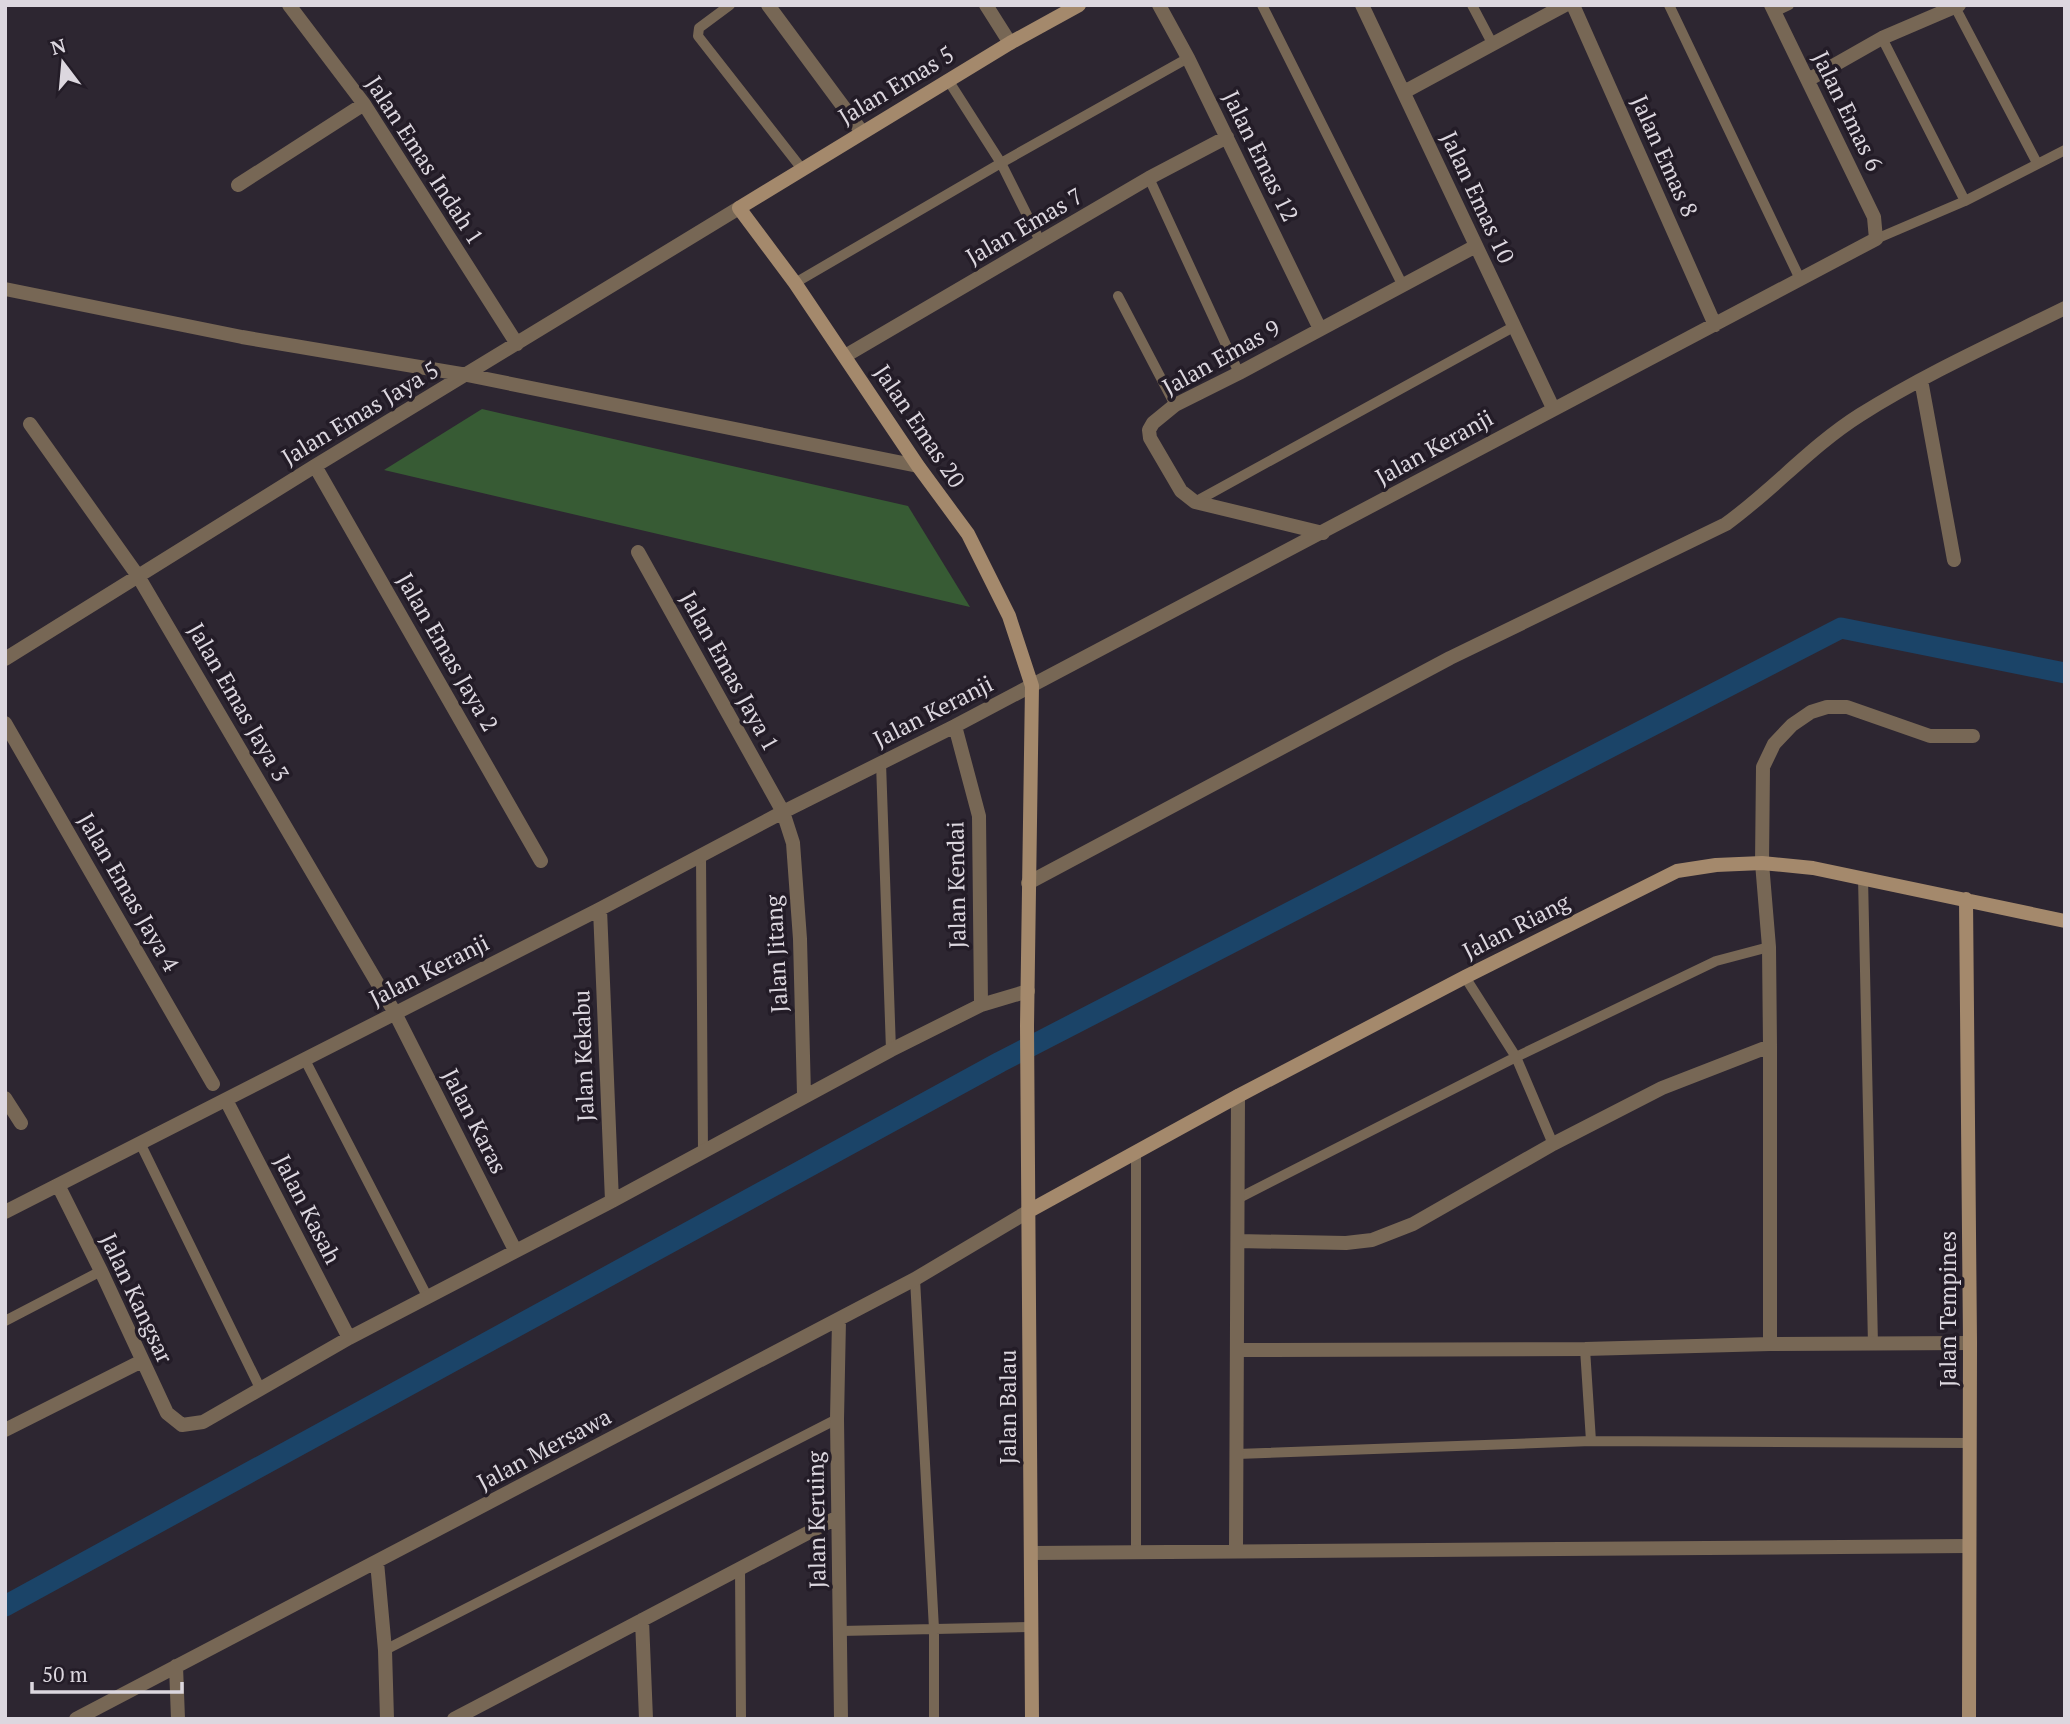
<svg xmlns="http://www.w3.org/2000/svg" width="2070" height="1724" viewBox="0 0 2070 1724" font-family="'PT Serif',serif">
<style>
.green{fill:#375b34}
.lines{fill:none;stroke-linecap:round;stroke-linejoin:round}
.canal{stroke:#1b4468;stroke-width:21}
.lane{stroke:#776755;stroke-width:10}
.street{stroke:#776755;stroke-width:14}
.secondary{stroke:#a4896c;stroke-width:14}
.labels{text-anchor:middle;dominant-baseline:central;stroke-width:7;stroke-linejoin:round;paint-order:stroke}
.street-label{font-size:23px;fill:#dcd7df;stroke:#231c27}
</style>
<rect width="100%" height="100%" fill="#2d2631"/>
<!-- green -->
<path class="green" d="M482,409L908,506L970,607L384,470Z"/>
<g class="lines">
<!-- canal -->
<path class="canal" d="M5,1606L1000,1062L1841,628L2065,673"/>
<!-- lane -->
<path class="lane" d="M730,5L699,28L698,36L802,169
M1262,5L1402,284
M1472,5L1492,43
M1669,5L1800,279
M1955,7L2037,163
M1774,12L1789,5
M1882,38L1965,201
M948,80L1001,163L1041,243
M1149,178L1239,373
M1876,239L1965,201L2065,150
M795,283L1001,163L1188,58
M1118,296L1175,405
M1195,502L1515,326
M881,763L891,1050
M701,855L703,1153
M1863,877L1873,1345
M1465,977L1516,1057L1553,1144
M305,1060L428,1298
M141,1145L261,1390
M1136,1151V1554
M1239,1198L1516,1057L1716,961L1769,947
M915,1279L934,1629V1719
M5,1321L101,1271
M1585,1349L1591,1441
M1237,1454L1591,1441L1970,1443
M740,1568L741,1719
M840,1631L1031,1627
M385,1650L837,1419"/>
<!-- street -->
<path class="street" d="M289,5L364,104L517,344
M768,5L862,132
M986,5L1010,43
M1159,5L1188,58L1320,329
M1362,5L1553,408
M1573,5L1715,325
M1808,80L1882,38L1959,5
M1404,92L1565,5
M238,185L364,104
M5,289L242,337L467,375L918,466
M845,356L1149,178L1227,137
M1921,380L1954,560
M30,424L138,576L395,1013L515,1250
M315,466L541,861
M1323,533L1195,502L1181,491L1150,438L1149,430L1153,423L1175,405L1239,373L1476,246
M638,552L783,812L793,843L800,939L804,1095
M5,659L315,466L739,208
M5,723L213,1084
M955,726L979,816L981,1005
M1028,883L1450,658L1726,524C1773,490 1811,446 1860,415C1925,374 1996,342 2065,308
M600,909L612,1201
M5,1098L21,1123
M226,1100L349,1338
M58,1185L101,1271L167,1413L182,1425L203,1422L349,1338L612,1201L891,1050L981,1005L1028,991
M5,1212L600,909L783,812L955,726L1876,239L1874,217L1771,5
M1238,1241L1346,1243L1372,1240L1413,1224L1553,1144L1662,1088L1770,1046
M839,1320L837,1419L841,1719
M1770,1344V1046L1769,947L1762,863L1763,767L1774,744L1792,725L1811,712L1827,707H1847L1930,736H1973
M1238,1350L1585,1349L1770,1344L1970,1343
M5,1430L142,1361
M1236,1551L1238,1096
M1031,1553L1968,1546
M377,1562L385,1650L387,1719
M642,1620L646,1719
M176,1666L178,1719
M76,1719L915,1279L1029,1211
M454,1719L838,1517"/>
<!-- secondary -->
<path class="secondary" d="M1966,899L1970,1343L1969,1719
M1029,1211L1238,1096L1465,977L1677,871L1716,865L1762,863L1813,868L2065,921
M1032,1719L1027,1026L1032,686L1009,616L968,534L918,466L795,283L739,208L1010,43L1079,5"/>
</g>
<g class="labels">
<!-- street labels -->
<g class="street-label">
<text transform="translate(896 85) rotate(-31)">Jalan Emas 5</text>
<text transform="translate(1848 111) rotate(64)">Jalan Emas 6</text>
<text transform="translate(1261 156) rotate(64)">Jalan Emas 12</text>
<text transform="translate(1665 156) rotate(66)">Jalan Emas 8</text>
<text transform="translate(425 160) rotate(57)">Jalan Emas Indah 1</text>
<text transform="translate(1478 197) rotate(65)">Jalan Emas 10</text>
<text transform="translate(1024 226) rotate(-30)">Jalan Emas 7</text>
<text transform="translate(1221 357) rotate(-29)">Jalan Emas 9</text>
<text transform="translate(360 413) rotate(-31)">Jalan Emas Jaya 5</text>
<text transform="translate(920 426) rotate(56)">Jalan Emas 20</text>
<text transform="translate(1434 447) rotate(-29)">Jalan Keranji</text>
<text transform="translate(448 652) rotate(60)">Jalan Emas Jaya 2</text>
<text transform="translate(730 671) rotate(61)">Jalan Emas Jaya 1</text>
<text transform="translate(239 702) rotate(60)">Jalan Emas Jaya 3</text>
<text transform="translate(933 711) rotate(-27)">Jalan Keranji</text>
<text transform="translate(956 885) rotate(-91)">Jalan Kendai</text>
<text transform="translate(129 892) rotate(60)">Jalan Emas Jaya 4</text>
<text transform="translate(1516 926) rotate(-27)">Jalan Riang</text>
<text transform="translate(776 954) rotate(-93)">Jalan Jitang</text>
<text transform="translate(429 970) rotate(-27)">Jalan Keranji</text>
<text transform="translate(583 1056) rotate(-92)">Jalan Kekabu</text>
<text transform="translate(475 1121) rotate(63)">Jalan Karas</text>
<text transform="translate(308 1209) rotate(63)">Jalan Kasah</text>
<text transform="translate(137 1298) rotate(65)">Jalan Kangsar</text>
<text transform="translate(1947 1309) rotate(-90)">Jalan Tempines</text>
<text transform="translate(1007 1407) rotate(-90)">Jalan Balau</text>
<text transform="translate(544 1449) rotate(-28)">Jalan Mersawa</text>
<text transform="translate(816 1520) rotate(-91)">Jalan Keruing</text>
</g>
</g>
<!-- border -->
<rect width="2070" height="1724" fill="none" stroke="#dcd7df" stroke-width="14"/>
<!-- north arrow -->
<g transform="translate(63 63) rotate(344)" stroke="#231c27" stroke-width="5" paint-order="stroke">
<path d="M0-5L12 26L0 18L-12 26Z" fill="#dcd7df"/>
<text y="-10" font-size="19" font-weight="bold" text-anchor="middle" fill="#dcd7df">N</text>
</g>
<!-- scale -->
<path d="M32 1682v10h150v-10" fill="none" stroke="#dcd7df" stroke-width="3.5"/>
<text x="42" y="1682" font-size="21" fill="#dcd7df" stroke="#231c27" stroke-width="5" paint-order="stroke">50 m</text>
</svg>
